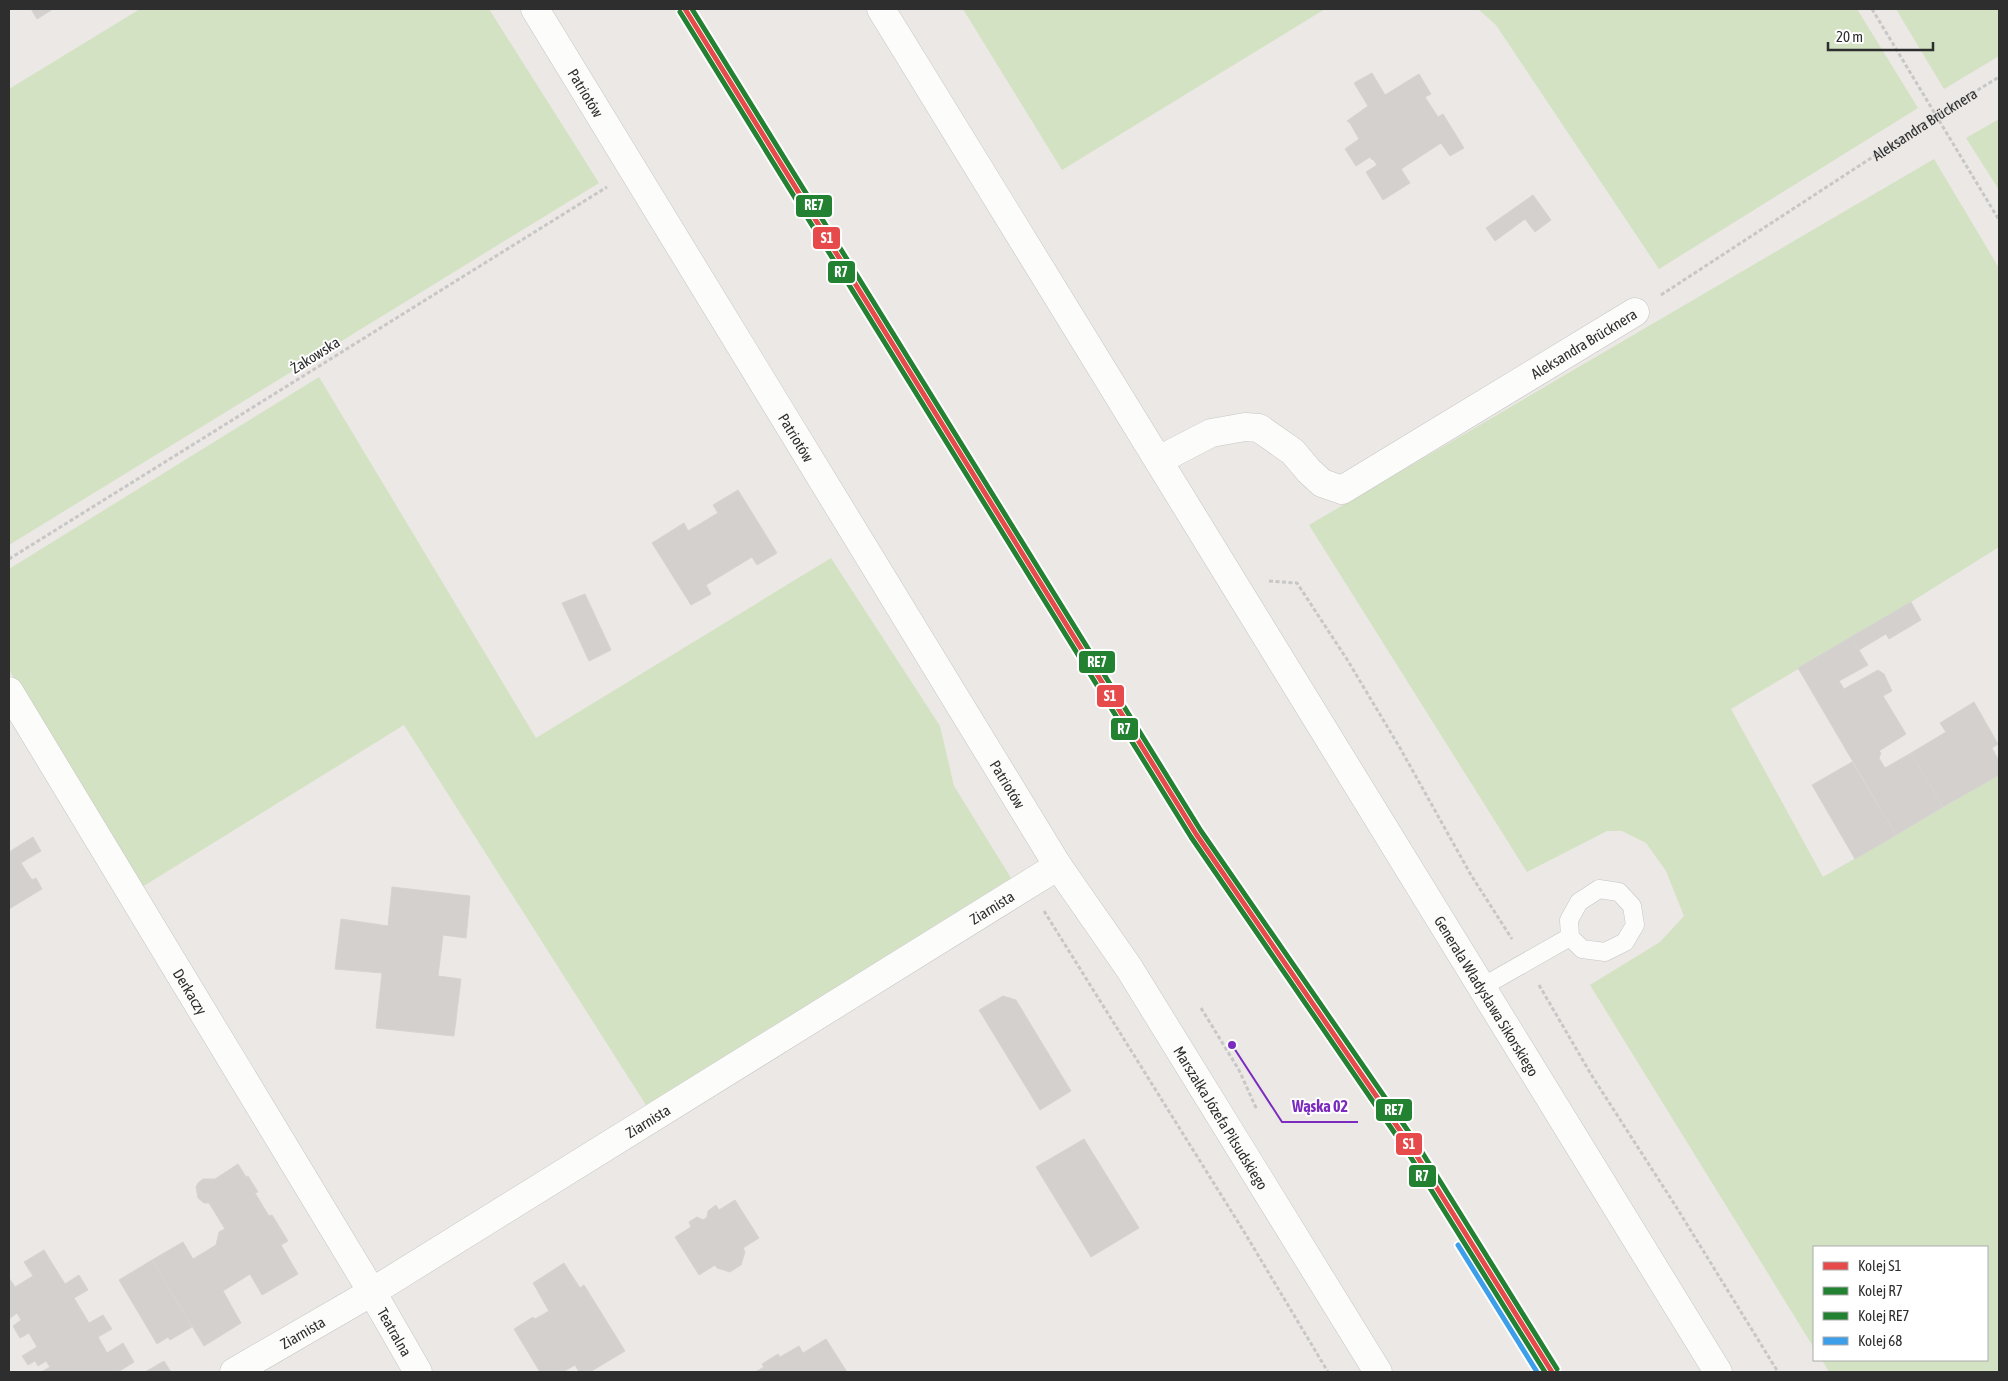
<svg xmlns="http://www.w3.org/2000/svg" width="2008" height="1381" viewBox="0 0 2008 1381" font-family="'Asap Condensed',sans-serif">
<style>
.green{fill:#d3e2c2}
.building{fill:#d3d0ce;stroke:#d6d4d1}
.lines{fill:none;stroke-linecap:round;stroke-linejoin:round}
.service-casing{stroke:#c6c5c5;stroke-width:19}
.minor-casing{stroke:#c6c5c5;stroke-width:29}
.secondary-casing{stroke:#c6c5c5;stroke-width:29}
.path{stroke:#c8c7c7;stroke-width:3;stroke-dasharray:4 2.5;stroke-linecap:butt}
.service{stroke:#fcfcfb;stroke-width:18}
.minor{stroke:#fcfcfb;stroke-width:28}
.secondary{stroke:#fcfcfb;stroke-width:28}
.rail-1-casing{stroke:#fff;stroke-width:9}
.rail-2-casing{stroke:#fff;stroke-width:9}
.rail-3-casing{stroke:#fff;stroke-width:9}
.rail-4-casing{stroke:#fff;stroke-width:9}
.rail-1{stroke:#e74a4a;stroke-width:5}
.rail-2{stroke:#238132;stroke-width:5}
.rail-3{stroke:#238132;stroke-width:5}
.rail-4{stroke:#3d9fea;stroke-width:5}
.labels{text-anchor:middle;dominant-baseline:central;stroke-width:4;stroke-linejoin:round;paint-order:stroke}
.street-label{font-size:15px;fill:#2e2e2e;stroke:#fff}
.leader{fill:none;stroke:#7b2cbf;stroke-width:2}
.callout-dot{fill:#7b2cbf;stroke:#fff;stroke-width:2}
.callout-label{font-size:16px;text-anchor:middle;font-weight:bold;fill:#7b2cbf;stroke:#fff;stroke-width:4;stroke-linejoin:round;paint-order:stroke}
.line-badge{stroke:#fff;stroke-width:2}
.badge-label{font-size:14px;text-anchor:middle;font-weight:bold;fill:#fff}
</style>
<rect width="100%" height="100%" fill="#ebe8e5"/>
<!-- green -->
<path class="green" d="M140,9H489L599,183L9,545V89Z
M963,9H1325L1062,170Z
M1478,9H1857L1918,108L1659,269L1496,25Z
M1896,9H1999V56L1944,89Z
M1999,119V190L1966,138Z
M1934,159L1999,268V547L1911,602L1731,709L1823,877L1999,775V1372H1829L1822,1360H1987V1247H1814V1348L1590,985L1660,942L1684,916L1666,871L1646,843L1622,831H1607L1527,872L1309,525Z
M319,377L536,738L831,558L940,726L954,786L1011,878L646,1105L404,725L142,887L9,670V569Z"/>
<!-- building -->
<path class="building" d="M31,9H53L37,19Z
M1372,73L1385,95L1419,74L1431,94L1425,97L1438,117L1443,114L1464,148L1450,156L1441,143L1401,169L1410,183L1383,200L1366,172L1377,165L1373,159L1372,160L1370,157L1356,166L1345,149L1359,139L1350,123L1347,121L1368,106L1354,83Z
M1533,195L1551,220L1535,232L1525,219L1495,241L1486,228Z
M738,490L777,553L757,565L752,557L706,585L711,594L691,605L652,543L684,523L688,531L718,513L713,505Z
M585,594L611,650L589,661L562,603Z
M1911,602L1921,620L1889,639L1886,634L1859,650L1851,637Z
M1851,637L1868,665L1839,681L1844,689L1878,670L1884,674L1892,691L1883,696L1906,734L1879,751L1881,753L1879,758L1885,768L1911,753L1943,807L1896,835L1798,668Z
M1974,702L1998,744L1992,748L1999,761V775L1943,807L1911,753L1946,732L1940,723Z
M1852,762L1896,835L1855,859L1812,785Z
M33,837L41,851L21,863L32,880L36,878L42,889L9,909V852Z
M392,887L470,896L466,938L443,935L438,976L461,979L454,1036L376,1028L382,973L335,969L341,919L388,926Z
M1003,996L1016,1000L1071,1091L1040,1110L979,1010Z
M1084,1139L1139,1228L1091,1257L1036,1167Z
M238,1164L246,1177L248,1176L258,1192L255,1193L269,1216L272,1215L288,1241L281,1245L298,1274L262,1295L250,1274L223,1291L241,1323L204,1346L152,1260L183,1242L193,1259L216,1245L219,1232L225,1229L209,1203H204L198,1198L196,1187L198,1183L203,1179H215Z
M735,1200L759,1238L743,1248L745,1252L741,1265L730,1272L717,1268L715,1265L699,1275L675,1237L691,1227L689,1222L697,1217L703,1220L707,1217L708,1211L716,1205L719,1210Z
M44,1250L65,1284L79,1275L88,1290L74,1298L89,1323L103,1315L112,1329L98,1337L107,1353L123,1343L134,1362L118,1372H41L50,1367L46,1361L38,1366L35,1361L28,1365L22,1356L37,1347L29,1333L20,1338L13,1326L21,1320L17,1313L9,1319V1278L15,1287L33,1276L24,1262Z
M152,1260L192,1327L170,1340L168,1337L157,1344L119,1280Z
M564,1263L580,1288L584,1285L625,1351L590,1372H579L575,1365L563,1372H540L514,1329L533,1317L535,1319L549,1311L533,1283Z
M826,1339L847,1372H755L764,1367L762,1364L778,1354L780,1357L799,1346L803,1353Z
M164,1361L171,1372H145Z"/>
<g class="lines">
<defs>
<path id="service" d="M1599,889L1619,892L1632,906L1635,925L1625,942L1605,952L1582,949L1570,937L1569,920L1579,902Z
M1482,987L1570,937"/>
<g id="minor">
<path id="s2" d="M1159,460L1211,433L1245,427L1259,428L1293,452L1309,471L1322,483L1342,490L1635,312"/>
<path id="s3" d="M9,691L372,1292L418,1372"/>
<path id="s4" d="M234,1372L372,1292L1058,866"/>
</g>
<g id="secondary">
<path id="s5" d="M535,9L1058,866L1129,968L1378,1372"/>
<path id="s6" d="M881,9L1718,1372"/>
</g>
</defs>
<!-- service casing -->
<use href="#service" class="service-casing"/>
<!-- minor casing -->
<use href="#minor" class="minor-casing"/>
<!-- secondary casing -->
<use href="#secondary" class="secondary-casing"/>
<!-- path -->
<g class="path">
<path d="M1872,9L1999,220"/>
<path id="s1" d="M1661,295L1937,115L1999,77"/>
<path d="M9,559L607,187"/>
<path d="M1269,581L1297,583L1348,661L1400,748L1471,875L1512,939"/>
<path d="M1044,911L1243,1230L1328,1372"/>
<path d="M1539,985L1592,1076L1675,1205L1778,1372"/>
<path d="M1201,1008L1239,1070L1257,1110"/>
</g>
<!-- service -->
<use href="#service" class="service"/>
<!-- minor -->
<use href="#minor" class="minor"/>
<!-- secondary -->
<use href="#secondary" class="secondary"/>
<defs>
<path id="rail-1" d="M685,9L1196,834L1410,1145L1552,1372"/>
<path id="rail-2" d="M680,12L1191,837L1405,1148L1545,1372"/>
<path id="rail-3" d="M692,9L1201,831L1415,1141L1557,1369"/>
<path id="rail-4" d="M1458,1245L1537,1372"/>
</defs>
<!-- rail-1 casing -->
<use href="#rail-1" class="rail-1-casing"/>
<!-- rail-2 casing -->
<use href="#rail-2" class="rail-2-casing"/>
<!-- rail-3 casing -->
<use href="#rail-3" class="rail-3-casing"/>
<!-- rail-4 casing -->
<use href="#rail-4" class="rail-4-casing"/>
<!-- rail-1 -->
<use href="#rail-1" class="rail-1"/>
<!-- rail-2 -->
<use href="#rail-2" class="rail-2"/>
<!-- rail-3 -->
<use href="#rail-3" class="rail-3"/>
<!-- rail-4 -->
<use href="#rail-4" class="rail-4"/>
</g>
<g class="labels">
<!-- street labels -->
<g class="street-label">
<text stroke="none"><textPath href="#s5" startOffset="98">Patriotów</textPath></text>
<text stroke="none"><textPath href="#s1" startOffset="314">Aleksandra Brücknera</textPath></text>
<text stroke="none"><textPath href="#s2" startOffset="495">Aleksandra Brücknera</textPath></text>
<text transform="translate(315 355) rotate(-32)">Żakowska</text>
<text stroke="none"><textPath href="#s5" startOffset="502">Patriotów</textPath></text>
<text stroke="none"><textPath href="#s5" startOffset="908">Patriotów</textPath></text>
<text stroke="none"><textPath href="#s4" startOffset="889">Ziarnista</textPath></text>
<text stroke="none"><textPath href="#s3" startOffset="351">Derkaczy</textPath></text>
<text stroke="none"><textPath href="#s6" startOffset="1158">Generała Władysława Sikorskiego</textPath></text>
<text stroke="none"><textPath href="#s5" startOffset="1304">Marszałka Józefa Piłsudskiego</textPath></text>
<text stroke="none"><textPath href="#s4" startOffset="484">Ziarnista</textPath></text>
<text stroke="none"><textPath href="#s3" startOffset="748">Teatralna</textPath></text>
<text stroke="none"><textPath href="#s4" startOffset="79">Ziarnista</textPath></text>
</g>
</g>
<!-- callouts -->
<path class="leader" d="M1232 1045L1282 1122H1358"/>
<circle class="callout-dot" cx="1232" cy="1045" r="5"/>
<g class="callout-label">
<text x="1320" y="1112">Wąska 02</text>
</g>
<g class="line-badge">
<rect x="795" y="194" width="38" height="24" rx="5" fill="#238132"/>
<rect x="812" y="226" width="29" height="24" rx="5" fill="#e74a4a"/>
<rect x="827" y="260" width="29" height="24" rx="5" fill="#238132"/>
<rect x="1078" y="650" width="38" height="24" rx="5" fill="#238132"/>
<rect x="1096" y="684" width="29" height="24" rx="5" fill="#e74a4a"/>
<rect x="1110" y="717" width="29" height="24" rx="5" fill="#238132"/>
<rect x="1375" y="1098" width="38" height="24" rx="5" fill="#238132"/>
<rect x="1395" y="1132" width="28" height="24" rx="5" fill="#e74a4a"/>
<rect x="1408" y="1164" width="29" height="24" rx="5" fill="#238132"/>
</g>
<g class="badge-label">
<text x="814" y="210">RE7</text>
<text x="827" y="243">S1</text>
<text x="841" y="277">R7</text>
<text x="1097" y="667">RE7</text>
<text x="1110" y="701">S1</text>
<text x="1124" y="734">R7</text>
<text x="1394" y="1115">RE7</text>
<text x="1409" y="1149">S1</text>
<text x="1422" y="1181">R7</text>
</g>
<!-- border -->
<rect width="2008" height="1381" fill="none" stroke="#2e2e2e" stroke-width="20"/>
<!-- legend -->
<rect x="1813" y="1246" width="175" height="115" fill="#ffffff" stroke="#ababab"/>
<rect x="1823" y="1262" width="25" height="8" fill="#e74a4a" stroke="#ababab"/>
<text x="1858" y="1271" font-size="15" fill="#2e2e2e">Kolej S1</text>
<rect x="1823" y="1287" width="25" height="8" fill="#238132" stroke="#ababab"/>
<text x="1858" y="1296" font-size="15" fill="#2e2e2e">Kolej R7</text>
<rect x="1823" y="1312" width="25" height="8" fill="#238132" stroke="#ababab"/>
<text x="1858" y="1321" font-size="15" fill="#2e2e2e">Kolej RE7</text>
<rect x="1823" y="1337" width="25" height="8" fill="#3d9fea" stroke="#ababab"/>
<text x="1858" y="1346" font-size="15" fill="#2e2e2e">Kolej 68</text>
<!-- scale -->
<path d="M1828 42v8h105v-8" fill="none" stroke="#2e2e2e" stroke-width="2.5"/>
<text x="1836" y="42" font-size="15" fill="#2e2e2e" stroke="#ffffff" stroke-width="4" paint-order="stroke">20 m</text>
</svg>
